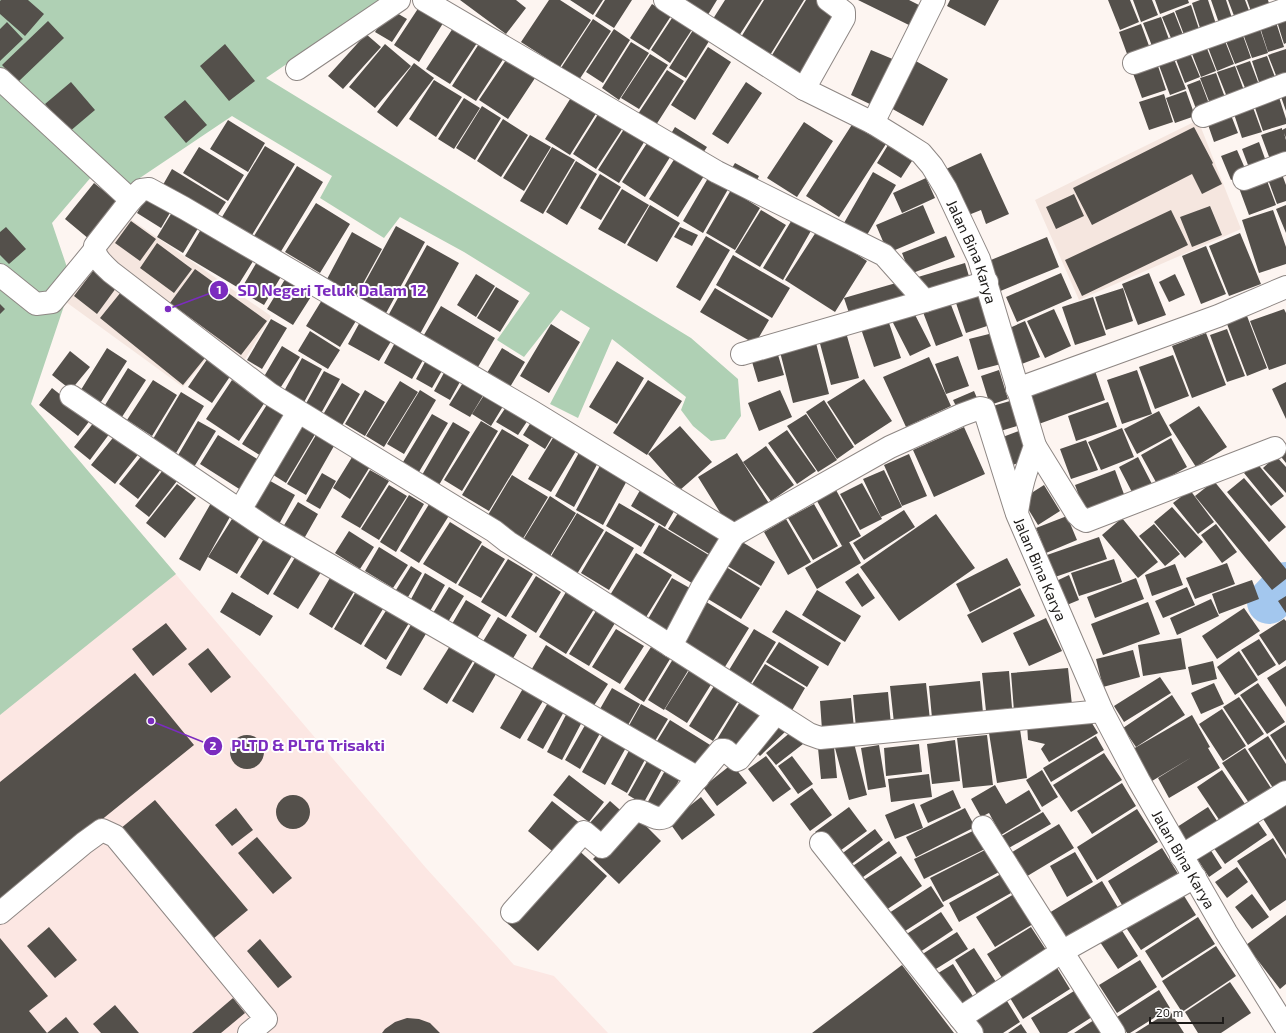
<svg xmlns="http://www.w3.org/2000/svg" width="1286" height="1033" viewBox="0 0 1286 1033" font-family="'Exo 2',sans-serif">
<style>
.built{fill:#f5e6df}
.industrial{fill:#fce7e3}
.green{fill:#afd0b4}
.lines{fill:none;stroke-linecap:round;stroke-linejoin:round}
.river{stroke:#a3c7ee;stroke-width:44}
.building{fill:#54504b}
.minor-casing{stroke:#8e8784;stroke-width:24}
.minor{stroke:#fff;stroke-width:22}
.labels{text-anchor:middle;dominant-baseline:central;stroke-width:4;stroke-linejoin:round;paint-order:stroke}
.street-label{font-size:15px;fill:#1d1b19;stroke:#fff}
.leader{fill:none;stroke:#7b2cbf;stroke-width:1.5}
.callout-dot{fill:#7b2cbf;stroke:#fff;stroke-width:1.5}
.mark-label{font-size:12px;text-anchor:middle;font-weight:bold;fill:#fff}
.callout-label{font-size:16px;text-anchor:middle;font-weight:bold;fill:#7b2cbf;stroke:#fff;stroke-width:4;stroke-linejoin:round;paint-order:stroke}
</style>
<rect width="100%" height="100%" fill="#fdf5f1"/>
<!-- built -->
<path class="built" d="M1198,120L1241,229L1079,300L1035,200Z
M129,218L271,316L244,361L218,345L183,387L66,302Z"/>
<!-- industrial -->
<path class="industrial" d="M41,416L426,868L514,965L554,976L608,1033H0V452Z"/>
<!-- green -->
<path class="green" d="M0,0H381L266,78L691,338L738,379L741,416L725,439L711,441L693,426L681,410L686,397L612,339L578,418L550,404L590,328L561,310L524,357L497,340L530,293L464,252L400,217L384,238L320,198L332,176L232,116L119,192L92,176L52,223L72,282L31,404L176,574L0,715Z"/>
<g class="lines">
<!-- river -->
<path class="river" d="M1269,602L1286,584"/>
</g>
<!-- building -->
<path class="building" d="M1,0H28L44,14L25,36L0,14V1Z
M460,0H516L526,8L506,34Z
M549,0H560L591,20L560,67L521,42Z
M570,0H603L593,15Z
M605,0H632L614,28L595,16Z
M677,0H717L706,18Z
M725,0H762L737,39L711,22Z
M764,0H804L767,60L738,42Z
M806,0H817L839,14L798,78L769,60Z
M858,0H909L923,7L913,27Z
M950,0H999L985,26L947,6Z
M1108,0H1130L1139,22L1120,30Z
M1133,0H1152L1158,15L1141,22Z
M1155,0H1188L1189,3L1160,14Z
M1200,0H1208L1218,30L1202,34L1192,3Z
M1211,0H1226L1233,21L1220,26Z
M1228,0H1245L1251,16L1236,21Z
M1247,0H1268L1271,10L1253,17Z
M421,4L445,20L419,62L394,45Z
M652,4L671,16L649,50L630,38Z
M1191,5L1201,35L1186,40L1175,11Z
M390,9L407,19L392,42L375,32Z
M1286,11V43L1284,44L1275,15Z
M1174,12L1185,40L1174,45L1162,17Z
M674,15L693,28L670,63L651,50Z
M1161,17L1171,45L1154,51L1143,23Z
M593,19L611,31L579,80L561,68Z
M1275,19L1284,47L1268,52L1259,24Z
M48,21L64,38L18,82L2,65Z
M7,22L23,39L0,61V29Z
M1141,24L1152,54L1130,62L1119,32Z
M455,25L479,40L450,84L426,69Z
M1259,26L1268,53L1252,58L1242,31Z
M695,27L711,38L686,78L669,68Z
M614,29L630,40L603,83L586,72Z
M1241,30L1251,58L1235,64L1224,36Z
M366,34L381,47L343,89L328,76Z
M1223,36L1234,64L1217,71L1206,42Z
M482,39L506,55L476,101L452,86Z
M1204,41L1216,71L1201,77L1189,46Z
M631,42L649,53L619,100L602,88Z
M225,44L255,81L229,101L200,66Z
M385,44L411,66L375,108L349,87Z
M708,47L731,62L695,120L671,105Z
M1188,48L1200,77L1185,83L1174,54Z
M1286,49V81L1279,83L1268,55Z
M871,50L895,60L874,106L851,95Z
M650,54L668,65L639,109L621,98Z
M1172,54L1186,89L1170,95L1157,60Z
M1267,56L1278,85L1262,91L1252,61Z
M508,57L537,75L508,119L479,100Z
M914,60L948,79L923,126L889,107Z
M1156,60L1166,90L1142,98L1131,68Z
M1250,61L1261,90L1248,95L1236,66Z
M414,63L434,78L397,127L377,112Z
M1235,66L1246,96L1229,102L1217,72Z
M667,70L684,81L656,125L638,114Z
M1216,73L1227,103L1212,109L1200,78Z
M434,80L462,97L436,137L409,119Z
M1200,80L1211,109L1198,114L1187,85Z
M71,82L95,110L69,132L45,104Z
M746,82L762,93L728,144L712,134Z
M1286,88V111L1279,91Z
M1186,91L1195,116L1175,123L1166,98Z
M1277,91L1286,119V124L1263,131L1252,99Z
M1164,94L1173,122L1149,130L1139,102Z
M572,96L597,112L570,155L545,139Z
M464,98L480,108L454,149L438,139Z
M185,100L207,125L186,143L164,117Z
M1251,102L1262,132L1242,138L1232,108Z
M482,106L501,118L475,160L456,148Z
M602,108L626,123L596,169L573,154Z
M1229,110L1238,133L1214,142L1206,119Z
M503,119L528,135L501,177L477,161Z
M228,120L265,143L248,172L210,149Z
M804,122L833,141L797,197L767,178Z
M853,123L886,144L839,217L806,196Z
M626,126L646,139L619,183L598,170Z
M675,127L707,147L701,156L669,137Z
M1194,127L1213,163L1212,164L1222,184L1202,194L1192,174L1092,225L1073,188Z
M1282,128V130L1286,128V138L1284,133L1286,140V157L1271,162L1261,135Z
M530,135L551,147L524,191L503,178Z
M649,140L672,154L645,197L622,182Z
M1259,142L1268,167L1251,173L1242,149Z
M888,145L912,161L901,178L877,163Z
M265,146L295,164L249,240L219,222Z
M199,147L244,175L228,201L183,173Z
M552,147L575,160L543,214L520,201Z
M1237,150L1247,173L1231,180L1221,156Z
M981,153L1009,214L986,224L981,210L966,216L946,169Z
M675,158L704,176L678,217L649,199Z
M576,161L597,174L567,225L546,212Z
M735,163L759,176L754,186L729,173Z
M297,166L323,182L280,253L254,236Z
M172,169L226,202L213,222L160,190Z
M1280,169L1286,185V201L1277,204L1266,174Z
M873,172L896,185L867,235L844,223Z
M711,173L731,184L703,233L683,221Z
M600,174L621,187L601,220L580,208Z
M926,178L935,198L902,213L893,193Z
M1266,178L1276,205L1249,215L1239,188Z
M94,183L118,202L89,239L65,219Z
M622,189L649,205L625,244L598,229Z
M731,190L760,208L735,250L706,233Z
M1074,194L1084,216L1056,229L1046,207Z
M147,196L171,211L161,228L137,213Z
M316,203L350,224L320,273L285,252Z
M650,205L680,223L657,262L627,245Z
M923,205L935,233L888,253L876,225Z
M1286,205V233L1276,209Z
M1210,206L1222,235L1192,247L1180,217Z
M174,209L200,225L183,253L157,237Z
M761,210L786,225L760,267L735,252Z
M1171,210L1188,245L1082,296L1065,260Z
M1273,210L1286,247V264L1259,273L1242,220Z
M793,218L812,229L783,280L763,268Z
M131,221L156,239L140,261L115,243Z
M203,226L255,258L237,287L185,256Z
M396,226L425,242L385,315L356,299Z
M6,227L26,249L9,264L0,255V232Z
M680,227L698,235L692,246L674,237Z
M818,229L867,261L835,312L785,280Z
M352,232L382,249L355,298L326,281Z
M1240,233L1261,284L1229,296L1209,246Z
M706,236L730,250L700,301L676,287Z
M946,236L955,257L910,274L902,253Z
M1047,237L1059,267L998,292L986,262Z
M157,243L192,269L174,293L140,268Z
M427,245L459,263L420,334L388,316Z
M1206,246L1226,294L1201,304L1182,256Z
M733,255L790,288L772,318L716,285Z
M258,260L282,275L264,305L240,291Z
M965,263L971,283L924,297L918,277Z
M96,267L119,284L97,314L74,296Z
M195,269L267,321L241,355L170,303Z
M1061,273L1072,298L1017,322L1006,297Z
M1149,273L1166,315L1138,325L1122,284Z
M476,274L495,286L476,317L457,305Z
M1175,274L1185,295L1169,302L1159,282Z
M287,276L314,292L293,325L267,309Z
M903,281L908,296L849,313L844,298Z
M125,287L209,353L183,385L100,318Z
M496,287L519,301L500,332L477,318Z
M977,287L990,325L966,333L953,294Z
M715,288L769,320L755,344L700,312Z
M1123,288L1133,321L1106,330L1095,297Z
M325,295L359,316L340,347L306,326Z
M948,297L963,336L936,346L921,307Z
M1093,297L1106,335L1075,345L1062,307Z
M0,304L5,309L0,314Z
M441,306L495,338L475,372L421,340Z
M911,307L931,346L910,356L890,317Z
M1054,309L1071,346L1045,358L1027,321Z
M1284,309L1286,313V364L1269,370L1250,321Z
M1247,316L1267,368L1247,376L1227,324Z
M887,317L901,358L874,367L860,326Z
M271,319L287,328L262,369L247,360Z
M361,320L393,338L379,361L348,344Z
M1025,321L1040,357L1019,365L1005,330Z
M551,324L580,342L549,393L520,376Z
M845,329L859,378L831,385L818,336Z
M1227,329L1245,376L1227,382L1210,335Z
M310,331L340,350L328,369L298,351Z
M993,333L1001,364L978,370L969,339Z
M1206,333L1226,385L1192,398L1172,346Z
M397,339L426,355L412,379L384,363Z
M815,339L829,394L793,403L779,348Z
M282,346L300,357L279,390L262,380Z
M107,348L127,361L99,405L79,393Z
M502,348L525,362L510,387L487,373Z
M776,348L784,375L758,382L750,355Z
M70,351L90,367L71,390L52,375Z
M1173,355L1189,396L1155,409L1139,367Z
M958,356L969,386L946,394L935,364Z
M929,357L951,406L906,427L883,377Z
M208,358L231,375L212,403L188,387Z
M302,358L322,369L302,406L282,395Z
M426,360L443,369L432,388L416,379Z
M617,361L644,378L617,424L589,407Z
M128,368L146,380L120,420L102,410Z
M999,370L1008,399L990,405L981,376Z
M1137,370L1152,414L1122,424L1107,380Z
M324,371L340,379L319,417L303,409Z
M445,371L461,380L450,400L434,391Z
M1095,371L1105,400L1036,425L1026,396Z
M864,379L892,421L855,445L827,402Z
M153,380L177,395L152,436L127,420Z
M232,380L265,402L239,441L206,419Z
M648,380L682,401L647,455L613,433Z
M400,381L418,392L384,447L366,436Z
M464,381L484,394L470,417L449,405Z
M1286,382V419L1272,389Z
M342,383L360,394L340,429L321,418Z
M52,388L91,419L78,436L39,405Z
M365,390L385,402L365,436L345,424Z
M420,390L436,400L404,454L387,444Z
M780,390L792,417L759,431L748,403Z
M974,391L980,405L960,414L953,400Z
M181,392L204,406L176,453L153,439Z
M486,392L505,403L491,426L472,414Z
M824,400L854,447L837,459L806,412Z
M1010,401L1017,426L997,432L989,407Z
M1108,402L1117,427L1076,441L1068,416Z
M268,403L293,419L266,459L242,444Z
M508,404L530,417L518,435L496,422Z
M1199,406L1227,447L1196,467L1169,425Z
M1159,411L1172,435L1137,454L1124,429Z
M432,414L448,423L419,472L403,462Z
M806,414L837,460L818,472L787,426Z
M533,419L555,432L545,449L523,435Z
M297,420L317,431L286,483L267,471Z
M95,421L110,433L90,460L74,447Z
M198,421L216,431L194,467L177,457Z
M481,421L498,431L462,491L444,480Z
M453,422L470,432L439,485L422,475Z
M680,426L712,462L680,490L648,454Z
M964,427L985,474L934,497L913,450Z
M1122,428L1134,457L1101,470L1088,442Z
M502,429L529,445L489,511L462,495Z
M787,430L816,471L797,484L768,443Z
M1019,431L1029,459L1010,466L1000,438Z
M556,433L579,446L551,492L528,479Z
M116,434L140,452L115,484L91,465Z
M218,435L262,462L244,492L200,464Z
M316,435L334,446L306,495L287,484Z
M1171,438L1187,467L1157,484L1141,455Z
M1086,440L1098,470L1071,479L1060,449Z
M766,446L794,485L771,501L743,462Z
M1286,446V463L1278,453Z
M581,449L600,459L574,507L555,496Z
M737,453L770,505L731,530L698,477Z
M143,454L161,469L138,499L119,484Z
M354,454L371,465L350,499L333,488Z
M909,454L927,496L902,506L884,465Z
M1276,456L1286,467V493L1263,468Z
M1138,457L1153,486L1134,496L1119,467Z
M603,460L630,475L603,525L576,510Z
M1256,462L1284,496L1271,506L1244,473Z
M163,470L177,481L149,517L135,506Z
M370,470L389,481L360,528L341,517Z
M884,470L902,507L881,517L863,479Z
M1115,470L1125,497L1085,512L1075,485Z
M322,473L336,481L320,509L306,501Z
M512,475L548,497L521,542L485,520Z
M265,478L295,495L278,526L248,509Z
M1244,478L1286,527L1269,542L1227,492Z
M1214,481L1286,569V579L1272,590L1195,496Z
M862,483L882,519L860,530L840,494Z
M177,484L196,498L165,538L146,523Z
M389,485L407,496L379,540L361,529Z
M643,485L677,506L665,527L631,506Z
M1044,485L1060,511L1038,525L1022,499Z
M836,490L861,536L842,546L817,501Z
M1190,490L1214,522L1198,534L1173,503Z
M409,495L424,504L396,552L380,542Z
M550,496L576,513L550,556L523,540Z
M431,501L450,514L419,563L400,551Z
M298,502L318,514L301,544L280,532Z
M211,503L231,515L200,571L179,559Z
M619,503L655,524L641,547L606,526Z
M814,504L838,546L813,560L788,518Z
M1172,507L1203,542L1185,558L1154,522Z
M680,510L725,538L714,557L668,529Z
M904,510L915,527L864,560L853,543Z
M577,513L604,530L577,574L550,558Z
M936,514L975,568L899,621L860,567Z
M1067,516L1077,540L1046,553L1036,528Z
M1122,518L1158,562L1138,578L1102,535Z
M232,519L260,536L237,574L208,557Z
M786,519L811,562L788,575L764,532Z
M450,522L482,542L456,584L423,564Z
M1154,524L1180,554L1165,566L1139,536Z
M1216,524L1237,552L1222,563L1201,535Z
M659,525L712,557L695,585L643,553Z
M349,531L374,547L360,569L335,553Z
M606,531L634,548L609,590L581,573Z
M267,534L295,551L268,595L240,577Z
M1099,537L1107,559L1055,577L1047,555Z
M739,540L775,562L761,586L724,564Z
M849,542L861,563L817,589L805,568Z
M482,545L505,559L481,598L458,585Z
M379,547L408,565L393,588L365,571Z
M636,553L672,575L643,622L607,600Z
M297,554L323,569L298,609L273,594Z
M1007,558L1021,585L970,612L956,584Z
M508,559L533,574L506,617L481,602Z
M1114,559L1122,582L1079,596L1071,573Z
M1227,563L1235,584L1195,599L1186,578Z
M1175,564L1183,585L1152,596L1145,575Z
M723,565L760,588L741,619L703,596Z
M411,566L422,573L408,597L396,590Z
M334,571L358,585L332,628L309,614Z
M425,573L445,585L430,611L410,601Z
M858,573L875,598L862,607L845,582Z
M1069,575L1079,600L1062,607L1052,583Z
M536,576L561,592L536,633L511,617Z
M672,578L695,591L671,633L648,619Z
M1136,578L1144,599L1095,618L1087,597Z
M1252,580L1259,599L1219,614L1212,594Z
M449,587L464,596L448,622L433,613Z
M1187,587L1195,605L1163,618L1155,601Z
M358,588L386,604L361,645L334,629Z
M1020,588L1035,616L982,643L967,615Z
M817,590L861,616L845,642L802,615Z
M232,592L273,616L260,636L220,612Z
M566,592L594,609L566,654L539,637Z
M1286,596V613L1278,601Z
M1211,599L1219,616L1177,635L1170,618Z
M466,600L491,615L477,638L452,624Z
M703,600L749,628L723,670L677,642Z
M1148,602L1160,634L1103,655L1091,624Z
M1244,608L1260,631L1217,659L1202,636Z
M387,609L409,623L386,660L364,646Z
M786,610L841,643L828,666L772,632Z
M596,611L615,623L589,666L569,654Z
M498,617L527,635L512,660L482,643Z
M1046,618L1062,651L1029,666L1013,633Z
M1284,619L1286,621V660L1279,665L1259,635Z
M166,623L187,649L153,676L132,649Z
M412,623L427,632L401,676L386,668Z
M616,629L644,646L620,684L592,667Z
M754,629L776,642L748,688L726,675Z
M1181,638L1186,669L1143,676L1138,645Z
M1259,639L1276,665L1258,676L1241,650Z
M453,641L476,656L447,704L423,689Z
M779,642L819,667L807,687L766,662Z
M546,645L608,684L591,710L530,672Z
M651,647L670,659L644,702L624,689Z
M208,648L231,677L211,693L188,664Z
M1133,650L1140,677L1103,687L1096,659Z
M1239,651L1258,680L1235,695L1217,667Z
M478,657L499,669L473,713L452,701Z
M673,659L689,669L664,710L648,700Z
M1213,661L1217,679L1192,685L1188,667Z
M765,664L805,688L790,714L749,689Z
M1286,666V707L1267,678Z
M1068,668L1072,705L1014,711L1011,673Z
M690,669L712,683L687,723L665,709Z
M1009,671L1012,708L986,711L982,673Z
M135,673L194,745L0,902V782Z
M1160,677L1171,693L1124,722L1114,706Z
M980,681L983,713L932,718L929,686Z
M926,683L930,720L894,723L890,686Z
M1214,683L1224,704L1201,714L1191,693Z
M1258,683L1285,722L1267,734L1240,695Z
M525,685L546,696L520,739L500,728Z
M714,686L738,701L713,741L689,726Z
M612,688L640,704L624,732L596,716Z
M888,692L891,725L856,728L853,695Z
M1172,695L1185,715L1136,747L1123,728Z
M1239,697L1264,734L1248,745L1223,707Z
M851,698L854,728L822,730L820,701Z
M550,699L566,708L543,749L527,740Z
M741,700L765,715L740,757L716,741Z
M641,704L668,719L652,746L626,731Z
M569,709L584,718L562,760L547,752Z
M1222,709L1246,746L1223,761L1199,724Z
M1192,715L1210,747L1208,748L1220,768L1169,798L1158,778L1192,757L1152,781L1133,749Z
M588,720L603,728L580,769L565,760Z
M670,720L715,748L699,773L654,746Z
M1090,720L1098,733L1049,762L1041,749L1045,744L1028,740L1027,724Z
M776,721L786,731L760,756L750,746Z
M1286,725V760L1270,735Z
M1020,729L1027,778L997,783L989,733Z
M605,731L628,744L605,785L582,772Z
M792,731L803,744L776,765L766,753Z
M987,735L993,785L963,788L957,738Z
M230 752a17 17 0 1 1 34 0a17 17 0 1 1-34 0Z
M1096,736L1104,750L1051,782L1043,768Z
M1268,736L1286,764V780L1273,788L1248,749Z
M955,740L960,781L932,784L927,744Z
M854,743L867,795L849,800L835,748Z
M919,744L922,772L886,776L884,748Z
M632,745L648,754L627,793L611,784Z
M879,745L886,787L868,790L861,748Z
M834,747L837,778L821,779L818,748Z
M1245,748L1271,788L1249,803L1222,763Z
M1104,753L1122,780L1071,812L1053,785Z
M651,754L666,762L643,804L628,795Z
M766,756L791,789L773,802L748,769Z
M792,756L813,784L798,794L778,766Z
M732,764L747,783L717,806L703,787Z
M668,765L683,773L660,815L645,807Z
M1042,770L1058,797L1042,807L1026,780Z
M1222,770L1247,807L1222,824L1197,787Z
M929,774L932,797L891,802L888,779Z
M569,775L604,802L589,822L553,795Z
M1122,783L1136,806L1092,834L1077,811Z
M995,785L1006,804L1029,790L1041,811L1001,835L989,813L981,817L971,799Z
M812,788L832,815L810,831L790,804Z
M953,790L961,808L928,823L920,805Z
M276 812a17 17 0 1 1 34 0a17 17 0 1 1-34 0Z
M701,797L715,815L682,840L669,822Z
M1286,797V855L1260,814Z
M155,800L248,910L213,939L120,829Z
M552,801L581,824L557,855L528,831Z
M610,801L628,817L604,843L586,827Z
M914,803L923,828L895,839L885,815Z
M849,807L867,831L833,856L815,832Z
M1208,807L1219,824L1185,847L1174,829Z
M236,808L253,830L232,846L215,825Z
M965,808L975,827L916,857L906,837Z
M1137,809L1158,842L1097,880L1077,847Z
M1043,812L1051,824L1007,849L1000,837Z
M635,815L661,841L619,884L593,859Z
M1254,816L1267,835L1225,864L1211,844Z
M1059,824L1074,848L1024,878L1009,854Z
M875,829L883,840L845,869L836,858Z
M977,829L987,848L924,879L914,859Z
M257,837L292,878L273,894L238,853Z
M1273,838L1286,859V900L1270,911L1237,861Z
M889,841L897,853L856,882L847,870Z
M1208,846L1222,868L1209,877L1194,854Z
M575,847L607,876L538,951L506,922Z
M1162,848L1180,877L1125,910L1108,881Z
M987,849L999,872L943,902L930,878Z
M1075,852L1093,882L1067,897L1050,866Z
M901,856L922,886L880,914L859,883Z
M1237,867L1248,882L1227,898L1215,882Z
M1001,874L1011,893L959,922L949,903Z
M1102,881L1120,911L1063,945L1044,916Z
M931,886L944,906L902,933L889,913Z
M1181,891L1196,915L1141,950L1125,926Z
M1014,894L1033,924L995,947L976,917Z
M1252,894L1269,917L1252,929L1235,907Z
M941,912L953,930L917,954L905,935Z
M1286,915V984L1280,989L1246,945Z
M1198,917L1215,944L1162,978L1145,951Z
M49,927L77,960L55,978L27,946Z
M1031,927L1050,956L1006,984L987,954Z
M1121,929L1138,956L1118,969L1100,942Z
M957,932L968,949L931,972L921,955Z
M0,938L48,996L29,1011L47,1033L66,1017L79,1033H0Z
M260,939L292,977L278,988L247,951Z
M1216,946L1236,976L1182,1012L1162,981Z
M974,948L996,982L977,994L955,960Z
M1140,960L1157,987L1117,1013L1099,985Z
M1054,963L1070,989L1023,1019L1007,993Z
M953,964L974,998L957,1009L935,975Z
M902,965L954,1033H812Z
M1230,982L1251,1013L1221,1033H1198L1185,1012Z
M1159,990L1170,1008L1130,1033H1127L1117,1017Z
M1074,991L1092,1017L1067,1033H1040L1031,1018Z
M233,998L245,1013L221,1033H192Z
M1007,1001L1020,1022L1003,1033H977L971,1023Z
M115,1005L139,1033H101L93,1024Z
M1170,1011L1184,1033H1135Z
M407,1018L419,1019L430,1023L440,1033H382L385,1029L395,1022Z
M1094,1020L1102,1033H1074Z
M1021,1024L1027,1033H1008Z"/>
<g class="lines">
<defs>
<g id="minor">
<path d="M424,0L717,172L884,255L925,301"/>
<path d="M665,0L804,89"/>
<path id="s1" d="M828,0L844,12V18L804,89L873,123L899,139L921,153L932,166L946,189L979,259L1035,446C1027,468 1019,490 1017,514L1102,711L1139,781L1226,932L1286,1028"/>
<path d="M1134,63L1286,9"/>
<path d="M297,69L399,0"/>
<path d="M0,79L131,200"/>
<path d="M1203,116L1286,84"/>
<path d="M873,123L934,0"/>
<path d="M1244,179L1286,163"/>
<path d="M0,275L36,304L52,302L94,251"/>
<path d="M742,354L925,301L987,282"/>
<path d="M1017,389L1218,316L1286,287"/>
<path d="M71,396L269,530L698,778"/>
<path d="M1035,446L1077,514L1082,519L1086,521L1275,448"/>
<path d="M240,510L298,412"/>
<path d="M734,535L531,411L184,208L149,189L141,190L131,200L95,246C93,257 104,265 111,272L270,394L494,531L508,542L809,734L820,738L1102,711"/>
<path d="M671,646L701,589L734,535L890,447L961,415L980,408L984,409L1016,511"/>
<path d="M983,827L1114,1033"/>
<path d="M821,843L960,1018"/>
<path d="M1181,856L1286,792"/>
<path d="M512,912L584,832L602,847L634,811C646,809 653,822 665,817L721,750H725L737,760L739,759L776,713"/>
<path d="M0,913L84,843L102,830L115,836L266,1019L249,1033"/>
<path d="M972,1033L960,1018L1063,951L1195,877"/>
</g>
</defs>
<!-- minor casing -->
<use href="#minor" class="minor-casing"/>
<!-- minor -->
<use href="#minor" class="minor"/>
</g>
<g class="labels">
<!-- street labels -->
<g class="street-label">
<text stroke="none"><textPath href="#s1" startOffset="353">Jalan Bina Karya</textPath></text>
<text stroke="none"><textPath href="#s1" startOffset="688">Jalan Bina Karya</textPath></text>
<text stroke="none"><textPath href="#s1" startOffset="1012">Jalan Bina Karya</textPath></text>
</g>
</g>
<!-- callouts -->
<path class="leader" d="M168 309L219 290M151 721L213 746"/>
<g class="callout-dot">
<circle cx="168" cy="309" r="4"/>
<circle cx="151" cy="721" r="4"/>
<circle cx="219" cy="290" r="10"/>
<circle cx="213" cy="746" r="10"/>
</g>
<g class="mark-label">
<text x="219" y="294">1</text>
<text x="213" y="750">2</text>
</g>
<g class="callout-label">
<text x="332" y="296">SD Negeri Teluk Dalam 12</text>
<text x="308" y="751">PLTD &amp; PLTG Trisakti</text>
</g>
<!-- scale -->
<path d="M1150 1017v6h73v-6" fill="none" stroke="#1d1b19" stroke-width="2"/>
<text x="1156" y="1017" font-size="12" fill="#1d1b19" stroke="#ffffff" stroke-width="3" paint-order="stroke">20 m</text>
</svg>
